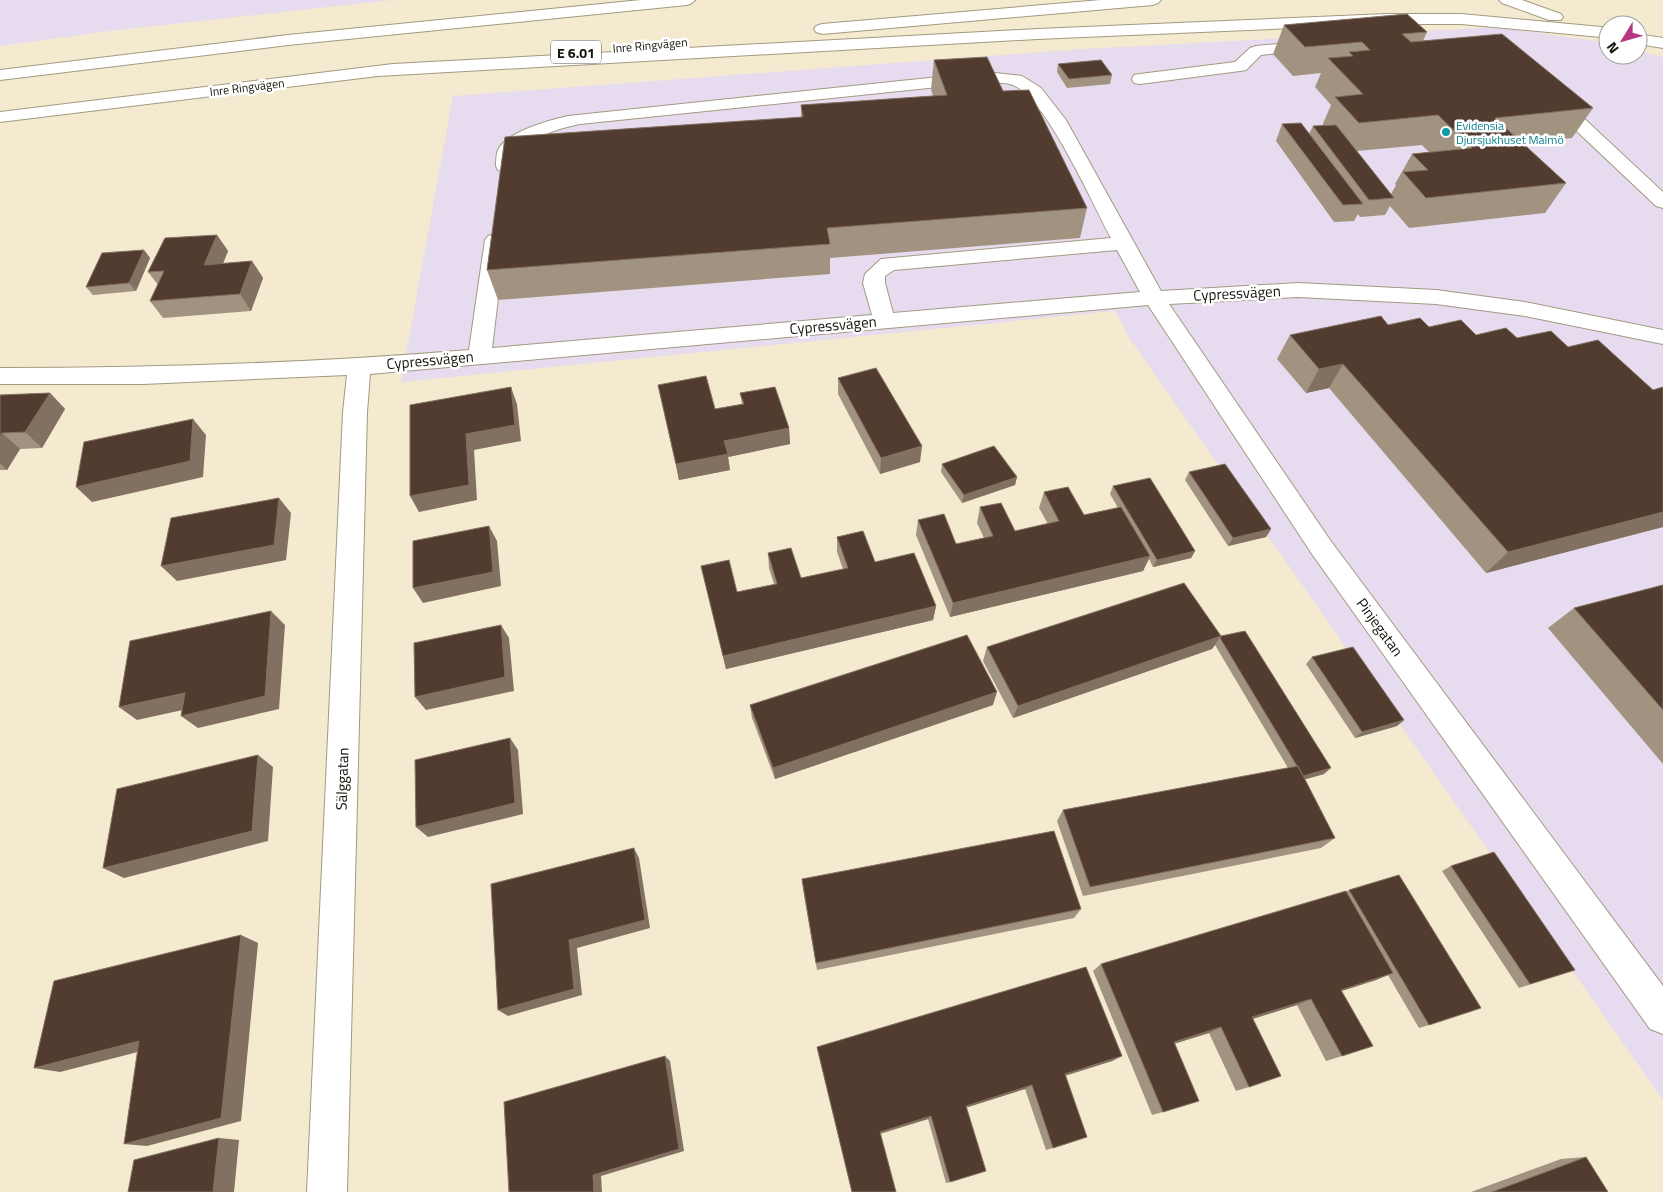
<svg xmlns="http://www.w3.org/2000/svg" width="1663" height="1192" viewBox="0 0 1663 1192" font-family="'Titillium Web',sans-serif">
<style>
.industrial{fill:#e7dbef}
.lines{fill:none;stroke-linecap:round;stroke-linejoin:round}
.minor-casing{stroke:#a29a80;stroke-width:2}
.highway-casing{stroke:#a29a80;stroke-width:2}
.minor{fill:#fff;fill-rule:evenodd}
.highway{fill:#fff;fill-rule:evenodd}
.wall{fill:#a29380;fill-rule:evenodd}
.shaded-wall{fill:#827060}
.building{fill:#523c30;stroke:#827060}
.culture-dot{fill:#0f9aa8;stroke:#fff;stroke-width:2}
.labels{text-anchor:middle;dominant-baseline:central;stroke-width:5;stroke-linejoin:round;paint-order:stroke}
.far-street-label{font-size:12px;fill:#151209;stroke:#fff}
.far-culture-label{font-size:12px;fill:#0d838f;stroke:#fff;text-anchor:start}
.shield{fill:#fff;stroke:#5b5953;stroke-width:1}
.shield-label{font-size:14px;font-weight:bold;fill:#151209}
.street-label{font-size:15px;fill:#151209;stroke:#fff}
</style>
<rect width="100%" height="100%" fill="#f3eacf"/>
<!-- industrial -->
<path class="industrial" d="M0,0H393L117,30L0,46Z
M1498,27L1608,43V55H1638V51L1663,57V1100L1130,339L1115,311L401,382L453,96L1083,49Z"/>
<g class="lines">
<defs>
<path id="minor" d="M1312,41L1318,43L1320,46L1318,49L1261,55L1246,70L1240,71L1140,84L1134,83L1132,79L1134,75L1140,74L1235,62L1250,48L1256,46Z
M986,72L1022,76L1041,88L1066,120L1161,291L1298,283L1436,290L1525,302L1663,330V344L1525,316L1436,304L1298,297L1169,304L1330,540L1663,986V1034L1650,1029L1312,554L1148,305L370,374L367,412L347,1192H307L343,412L347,375L143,384H0V368C157,368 313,363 469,350L485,240L488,236L495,234L502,236L505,240L492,348L872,315L863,283L865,274L881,259L1111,238C1092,203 1047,99 1013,85C1005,82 994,83 986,82L580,124C555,129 536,136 516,153L514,166L512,170L505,172L498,170L496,166C496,161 496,155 498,150C506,132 550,120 568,116ZM1117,250L1140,292L893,313L885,283V276L894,270Z
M1554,95L1560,96L1663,192V208L1656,206L1548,104L1545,100L1548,96Z"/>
<path id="highway" d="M641,0H695L692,3L687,5L288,45L0,80V70L288,35Z
M1101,0H1161L1158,3L1153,5L822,34L816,32L814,29L816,26L822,24Z
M1499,0H1522L1561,14L1563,17L1561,20H1549L1502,3Z
M1386,14H1461L1601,27L1607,29L1608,33L1601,37L1461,24H1386L1037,39L378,76L0,122V112L393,64L1037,29Z
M1638,34L1663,38V48L1638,44Z"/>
</defs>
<!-- minor casing -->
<use href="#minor" class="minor-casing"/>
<!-- highway casing -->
<use href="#highway" class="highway-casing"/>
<!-- minor -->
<use href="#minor" class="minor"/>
<!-- highway -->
<use href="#highway" class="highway"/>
</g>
<!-- wall -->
<path class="wall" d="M1284,25L1427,32L1423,41L1593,108L1572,138L1523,143L1566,183L1545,213L1409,228L1390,206L1385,215L1360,217L1358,214L1354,221L1334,222L1276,141L1282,124L1309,134L1313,126H1322L1331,105L1315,87L1321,73L1293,76L1273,54ZM1422,145L1429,152L1412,154L1395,184L1396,185L1391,194L1357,151Z
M934,60L1003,91L1087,208L1080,238L830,258V274L498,300L487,270L801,117V105L933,96L931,89Z
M1058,64L1112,75L1110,84L1067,88L1057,72Z
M217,235L228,251L223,264L252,261L263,278L251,311L163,318L150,301L158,285L148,272Z
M144,250L150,258L136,291L93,295L86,287Z
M1388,325L1429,327L1663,527L1486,573L1329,388L1306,393L1277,359L1290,335Z
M838,378L920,462L880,474L838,394Z
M658,385L715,409L742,404L740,393L789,428L790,444L728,457L730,470L679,480Z
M50,393L65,409L42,448L20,449L7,470H0V395Z
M942,464L1017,477L1015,485L962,503L941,472Z
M1189,472L1271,529L1266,537L1228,546L1185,480Z
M1113,486L1195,551L1191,558L1153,567L1149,559L1143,571L950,617L916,535L918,520L956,544L984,538L977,523L980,507L1015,531L1048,524L1039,508L1044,492L1084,515L1118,508L1110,494Z
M837,537L875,562L936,606L933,620L726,669L701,566L737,592L774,584L769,568L768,553L801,578L843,569L837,552Z
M1663,585V764L1548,628L1574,608Z
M1221,636L1324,774L1305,779L1335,838L1321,848L1083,896L1057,821L1063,810L1288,768L1215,645L1212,649L1013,718L983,661L987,647Z
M1312,657L1404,720L1397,726L1355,738L1306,664Z
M750,705H993L775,779L752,718Z
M1451,866L1575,970L1519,988L1442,871Z
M802,879L1081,909L1074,918L817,970L803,889Z
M1349,890L1429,1025L1419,1028L1388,975L1376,980L1342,991V1056L1326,1061L1297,1005L1253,1019L1249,1087L1236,1091L1209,1033L1174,1044L1163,1112L1152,1115L1093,971L1101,964L1346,892Z
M817,1047L1122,1056L1112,1061L1065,1076L1053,1148L1046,1150L1025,1089L967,1107L950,1182L946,1183L928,1119L880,1134L896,1192H852L818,1052Z
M1586,1157L1608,1192H1471L1561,1159Z"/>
<!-- shaded-wall -->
<path class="shaded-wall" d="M217,235L228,251L215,282L204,265Z
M144,250L150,258L136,291L129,283Z
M252,261L263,278L251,311L240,294Z
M1343,364L1329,388L1306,393L1319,369Z
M511,387L517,404L521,441L474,450L477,500L419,512L410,496L466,434Z
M50,393L65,409L42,448L25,432Z
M193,419L206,435L203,477L92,502L76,487Z
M789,428L790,444L728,457L730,470L679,480L676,464L724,441Z
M2,433L20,449L7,470L0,463V437Z
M922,446L920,462L880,474L881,458Z
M1017,477L1015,485L962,503L964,495Z
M279,498L291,513L286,560L177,581L161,566Z
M1663,512V527L1486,573L1508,552Z
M489,526L497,541L501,586L423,603L413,588Z
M1271,529L1266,537L1228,546L1233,538Z
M1195,551L1191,558L1153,567L1157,560Z
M1150,556L1143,571L950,617L953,603Z
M936,606L933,620L726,669L723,656Z
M271,611L285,625L279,709L198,728L181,716Z
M501,625L509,638L514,691L426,710L415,697Z
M1221,636L1212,649L1013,718L1018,706Z
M997,692L993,705L775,779L773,768Z
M185,693L201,706L137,720L119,707Z
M1404,720L1397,726L1355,738L1362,732Z
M510,738L518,750L523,814L428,837L416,827Z
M258,755L273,767L268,841L124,878L103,868Z
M1331,768L1324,774L1296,782L1302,776Z
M634,848L639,858L650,928L577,948L582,995L508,1016L498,1010L569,940Z
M241,935L258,943L241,1121L147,1146L124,1144Z
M1393,973L1376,980L1325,996L1341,990Z
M1311,999L1297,1005L1239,1023L1252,1017Z
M1221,1027L1209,1033L1163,1047L1174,1042Z
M139,1041L161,1046L60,1072L34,1068Z
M665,1056L670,1061L684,1151L601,1176L602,1192H594L593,1175Z
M1122,1056L1112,1061L1057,1078L1065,1074Z
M1032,1085L1025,1089L962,1109L966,1106Z
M931,1116L928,1119L878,1134L880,1132Z
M219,1138L239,1140L234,1192H213Z"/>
<!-- building -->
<path class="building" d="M1407,14L1427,32L1402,34L1411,42L1502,34L1593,108L1495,118L1566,183L1426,198L1403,172L1428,170L1412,154L1472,148L1438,115L1359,123L1335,97L1363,94L1328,58L1353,56L1349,52L1370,50L1362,42L1305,47L1284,25Z
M987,57L1003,91L1029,90L1087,208L827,228L830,244L487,270L505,137L803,117L801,105L947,95L934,60Z
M1101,60L1112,75L1069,79L1058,64Z
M1301,123L1363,204L1343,205L1282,124Z
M1336,125L1394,198L1369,200L1313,126Z
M217,235L204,265L252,261L240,294L150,301L164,271L148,272L165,238Z
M144,250L129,283L86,287L102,253Z
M1381,316L1388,325L1420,318L1429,327L1461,320L1476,335L1506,328L1517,338L1551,331L1568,347L1598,340L1653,390L1663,387V512L1508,552L1343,364L1319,369L1290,335Z
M876,368L922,446L881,458L838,378Z
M706,376L715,409L744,404L740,393L775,387L789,428L724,441L728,454L676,464L658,385Z
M511,387L515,425L466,434L469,485L410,496V405Z
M50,393L25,432L2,433L0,437V395Z
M193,419L190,461L76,487L84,442Z
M994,446L1017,477L964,495L942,464Z
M1225,464L1271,529L1233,538L1189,472Z
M1150,478L1195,551L1157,560L1113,486Z
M1068,487L1084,515L1121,507L1150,556L953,603L918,520L944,514L956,544L993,536L980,507L1001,503L1015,531L1059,521L1044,492Z
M279,498L274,545L161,566L171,518Z
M489,526L493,572L413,588V541Z
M863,531L875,562L914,553L936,606L723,656L701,566L729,560L737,592L777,584L768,553L791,548L801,578L848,568L837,537Z
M1184,583L1221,636L1018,706L987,647Z
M1663,585V710L1574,608Z
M271,611L265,696L181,716L185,693L119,707L130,641Z
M501,625L505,677L415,697L414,643Z
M1245,631L1331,768L1303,776L1298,766H1297L1220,638L1221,636Z
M967,635L997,692L773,768L750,705Z
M1353,647L1404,720L1362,732L1312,657Z
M510,738L515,803L416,827L415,760Z
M258,755L252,831L103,868L117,789Z
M1298,766L1335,838L1090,887L1063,810Z
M1054,831L1081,909L816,963L802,879Z
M634,848L645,920L569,940L574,989L498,1010L491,884Z
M1494,852L1575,970L1530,984L1451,866Z
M1399,875L1481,1008L1429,1025L1349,890Z
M1346,891L1393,973L1341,990L1373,1046L1342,1056L1311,999L1252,1017L1281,1076L1249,1087L1221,1027L1174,1042L1199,1101L1163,1112L1101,964Z
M241,935L221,1118L124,1144L139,1041L34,1068L54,981Z
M1086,967L1122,1056L1065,1074L1087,1137L1053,1148L1032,1085L966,1106L986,1171L950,1182L931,1116L880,1132L896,1192H852L817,1047Z
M665,1056L679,1149L593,1175L594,1192H509L504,1102Z
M219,1138L213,1192H128L134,1160Z
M1586,1157L1608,1192H1492Z"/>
<!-- markers -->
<circle class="culture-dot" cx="1446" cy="132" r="5"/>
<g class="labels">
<!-- far-street labels -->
<g class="far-street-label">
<text transform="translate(650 45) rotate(-5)">Inre Ringvägen</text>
<text transform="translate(247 87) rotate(-7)">Inre Ringvägen</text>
</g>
<!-- far-culture labels -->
<g class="far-culture-label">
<text x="1456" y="125">Evidensia<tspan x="1456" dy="14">Djursjukhuset Malmö</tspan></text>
</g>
<!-- shield labels -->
<rect class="shield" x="551" y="40.5" width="50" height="23" rx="4"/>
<g class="shield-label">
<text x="576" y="52">E 6.01</text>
</g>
<!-- street labels -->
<g class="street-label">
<text transform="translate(1237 293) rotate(-3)">Cypressvägen</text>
<text transform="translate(833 325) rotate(-5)">Cypressvägen</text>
<text transform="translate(430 360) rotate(-5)">Cypressvägen</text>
<text transform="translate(1380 627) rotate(54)">Pinjegatan</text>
<text transform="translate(342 779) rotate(-88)">Sälggatan</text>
</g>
</g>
<!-- north arrow -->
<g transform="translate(1623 40) rotate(233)"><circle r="24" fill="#ffffff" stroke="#a1a09d"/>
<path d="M0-4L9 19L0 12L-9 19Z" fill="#b8367f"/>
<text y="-8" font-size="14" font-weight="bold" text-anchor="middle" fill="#151209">N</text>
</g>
</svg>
